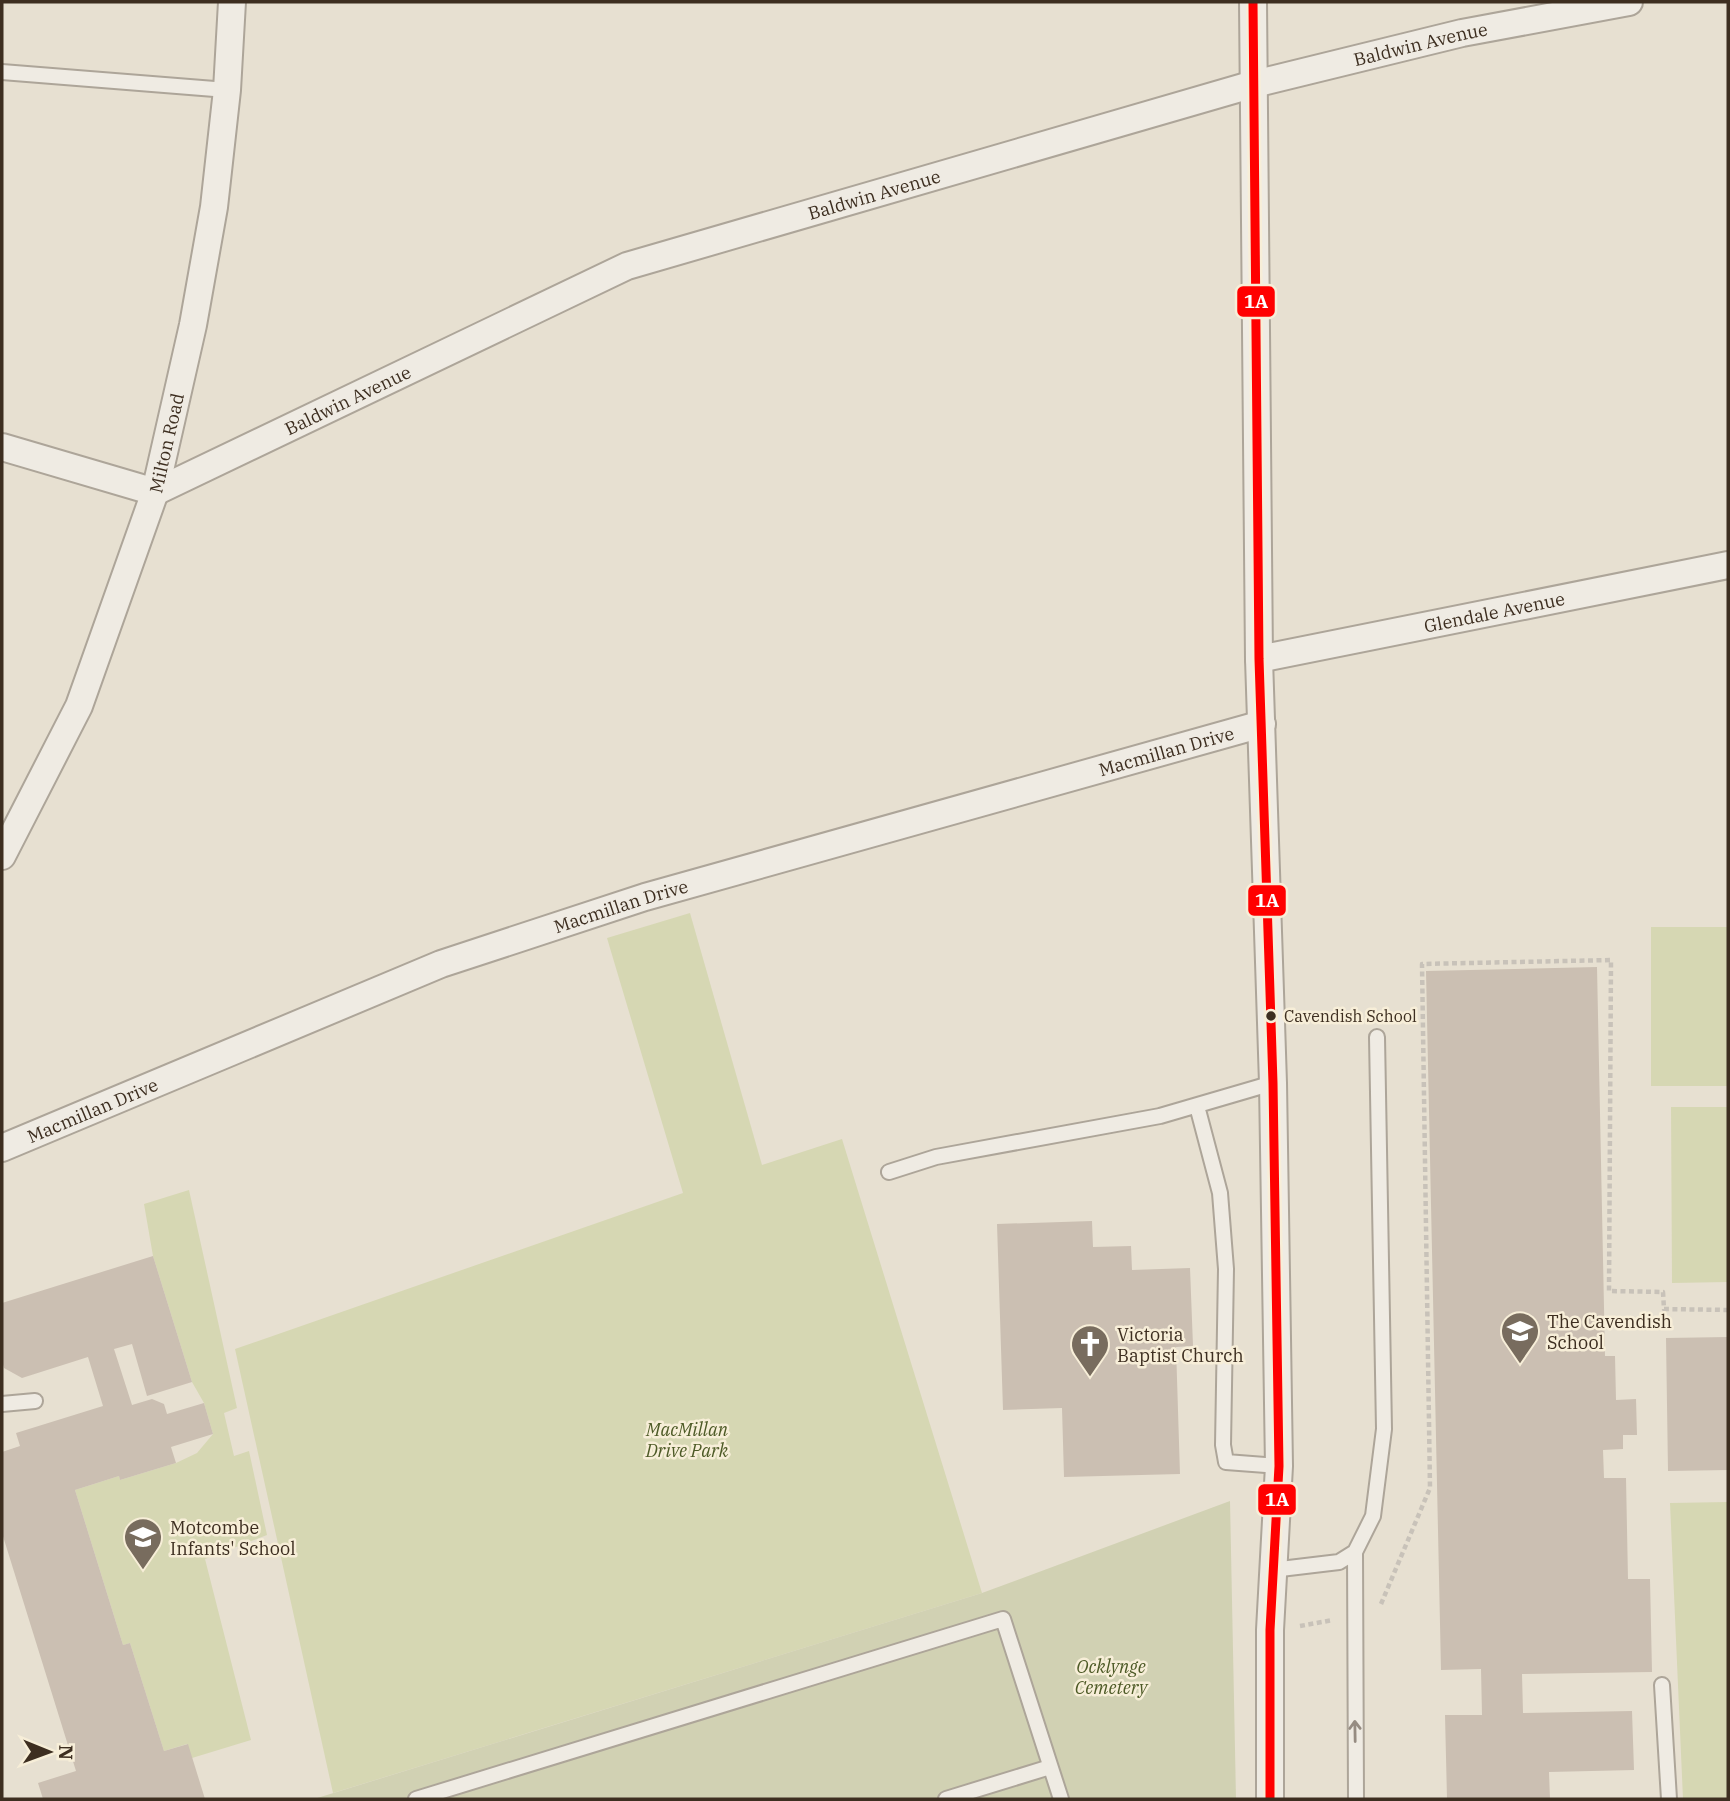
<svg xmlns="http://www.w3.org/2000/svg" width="1730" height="1801" viewBox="0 0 1730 1801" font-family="'IBM Plex Serif',serif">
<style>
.green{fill:#d6d7b3}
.cemetery{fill:#d1d1b3}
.building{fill:#cbbfb2}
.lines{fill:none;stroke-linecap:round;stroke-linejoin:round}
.lane-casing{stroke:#ada599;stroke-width:18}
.street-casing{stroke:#ada599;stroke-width:30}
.path{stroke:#c8c2b9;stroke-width:4.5;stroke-dasharray:5 3.5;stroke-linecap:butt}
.lane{stroke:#efebe3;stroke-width:14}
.street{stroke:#efebe3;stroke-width:26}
.bus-1-casing{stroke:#f7eed8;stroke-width:14}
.bus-1{stroke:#f00;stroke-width:9}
.oneway{stroke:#968c82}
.bus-dot{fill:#3d2e20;stroke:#f7eed8;stroke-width:2.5}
.labels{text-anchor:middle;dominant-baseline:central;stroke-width:5;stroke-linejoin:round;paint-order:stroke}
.bus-label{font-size:16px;fill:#3d2e20;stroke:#f7eed8;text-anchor:start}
.street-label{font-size:18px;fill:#3d2e20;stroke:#f7eed8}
.poi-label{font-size:18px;fill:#3d2e20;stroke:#f7eed8;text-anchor:start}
.park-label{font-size:18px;font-style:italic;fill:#4d5a26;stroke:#f7eed8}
.line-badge{stroke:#f7eed8;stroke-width:2.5}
.badge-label{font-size:19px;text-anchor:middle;font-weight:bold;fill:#fff}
</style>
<rect width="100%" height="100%" fill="#e7e0d1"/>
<!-- green -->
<path class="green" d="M690,913L762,1165L842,1139L982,1593L333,1793L235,1349L683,1193L607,938Z
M1651,927H1728V1086H1651Z
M1671,1107H1728V1282L1672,1283Z
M189,1190L237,1408L224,1413L234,1456L249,1451L267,1535L205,1559L251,1740L192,1758L187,1744L164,1751L130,1643L123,1645L75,1490L119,1476L120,1480L176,1463L197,1453L213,1434L204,1403L192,1382L153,1256L144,1204Z
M1728,1502V1799H1683L1670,1503Z"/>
<!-- cemetery -->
<path class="cemetery" d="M1230,1501L1236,1799H314L982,1593Z"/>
<!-- building -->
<path class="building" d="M1597,967L1605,1356H1615L1616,1400L1636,1399L1637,1435H1623V1449L1603,1450L1604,1478H1626L1628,1579H1650L1652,1672L1522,1674L1523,1713L1632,1711L1634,1770L1549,1772L1550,1799H1447L1445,1715H1482L1481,1669L1441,1670L1426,971Z
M1092,1221L1093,1247L1131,1246L1132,1270L1190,1268L1193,1346L1176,1347L1180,1474L1064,1477L1062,1408L1003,1410L997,1224Z
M153,1256L192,1382L147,1396L132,1344L114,1349L132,1405L152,1399L164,1404L167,1414L204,1403L213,1434L171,1447L176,1463L120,1480L119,1476L75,1490L123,1645L130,1643L164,1751L188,1744L205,1799H43L38,1783L76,1771L2,1533V1452L20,1446L16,1433L103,1406L88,1357L22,1378L4,1368L2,1361V1303Z
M1728,1337V1470L1668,1471L1666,1338Z"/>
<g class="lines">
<defs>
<path id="lane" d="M2,72L227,90
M1197,1106L1220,1193L1226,1269L1223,1445L1226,1462L1279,1466
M889,1172L936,1157L1160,1116L1273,1083
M2,1404L35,1401
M1355,1552L1356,1799
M1272,1570L1339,1562L1355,1552L1373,1516L1384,1429L1377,1037
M1662,1685L1669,1799
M416,1799L1003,1619L1061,1799
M946,1799L1050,1767"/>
<g id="street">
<path d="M1253,2L1259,659L1273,1083L1279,1466L1270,1630V1799"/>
<path id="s1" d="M2,447L155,492L627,266L1254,84L1462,33L1629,2"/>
<path id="s2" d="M1259,659L1728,565"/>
<path id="s3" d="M2,856L79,706L155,492L193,325L214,207L227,90L232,2"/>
<path id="s4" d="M2,1148L441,964L645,897L1262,724"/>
</g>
</defs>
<!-- lane casing -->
<use href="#lane" class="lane-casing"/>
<!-- street casing -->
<use href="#street" class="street-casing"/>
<!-- path -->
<path class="path" d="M1381,1604L1430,1488L1422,964L1611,960L1609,1291L1663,1292L1664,1309L1728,1310
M1300,1626L1333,1620"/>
<!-- lane -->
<use href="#lane" class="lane"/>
<!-- street -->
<use href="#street" class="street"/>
<defs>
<path id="bus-1" d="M1253,2L1259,659L1273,1083L1279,1466L1270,1630V1799"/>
</defs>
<!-- bus-1 casing -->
<use href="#bus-1" class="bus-1-casing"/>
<!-- bus-1 -->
<use href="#bus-1" class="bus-1"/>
</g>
<!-- one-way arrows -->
<defs><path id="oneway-shaft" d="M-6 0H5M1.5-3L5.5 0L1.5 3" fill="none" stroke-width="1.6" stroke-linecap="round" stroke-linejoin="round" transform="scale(1.75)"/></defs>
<use class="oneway" href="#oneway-shaft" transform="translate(1355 1731) rotate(-91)"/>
<!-- icons -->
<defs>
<symbol id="school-pin" viewBox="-11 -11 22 30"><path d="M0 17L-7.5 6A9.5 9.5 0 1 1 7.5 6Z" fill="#786c5e" stroke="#f7eed8"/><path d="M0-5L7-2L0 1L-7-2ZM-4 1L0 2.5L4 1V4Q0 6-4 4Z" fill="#fff"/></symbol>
<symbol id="church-pin" viewBox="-11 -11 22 30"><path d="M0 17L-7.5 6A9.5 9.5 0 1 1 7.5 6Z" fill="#786c5e" stroke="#f7eed8"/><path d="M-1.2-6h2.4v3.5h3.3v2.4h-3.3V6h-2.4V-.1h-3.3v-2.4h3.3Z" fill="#fff"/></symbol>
</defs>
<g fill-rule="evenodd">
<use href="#school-pin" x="1498" y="1309" width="44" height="60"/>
<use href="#church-pin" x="1068" y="1322" width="44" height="60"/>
<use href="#school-pin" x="121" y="1515" width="44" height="60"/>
</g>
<!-- markers -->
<circle class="bus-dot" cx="1271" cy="1016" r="6"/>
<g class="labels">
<!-- bus labels -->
<g class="bus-label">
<text x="1284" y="1016">Cavendish School</text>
</g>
<!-- street labels -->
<g class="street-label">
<text stroke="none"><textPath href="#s1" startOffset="1507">Baldwin Avenue</textPath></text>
<text stroke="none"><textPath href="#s1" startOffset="940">Baldwin Avenue</textPath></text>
<text stroke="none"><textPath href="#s1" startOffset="373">Baldwin Avenue</textPath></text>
<text stroke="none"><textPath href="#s3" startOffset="446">Milton Road</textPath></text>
<text stroke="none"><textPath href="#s2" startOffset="240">Glendale Avenue</textPath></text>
<text stroke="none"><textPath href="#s4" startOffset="1232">Macmillan Drive</textPath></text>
<text stroke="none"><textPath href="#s4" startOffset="665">Macmillan Drive</textPath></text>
<text stroke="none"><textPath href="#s4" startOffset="98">Macmillan Drive</textPath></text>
</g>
<!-- poi labels -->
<g class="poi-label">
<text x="1547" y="1321">The Cavendish<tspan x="1547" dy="21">School</tspan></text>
<text x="1117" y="1334">Victoria<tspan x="1117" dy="21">Baptist Church</tspan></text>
<text x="170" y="1527">Motcombe<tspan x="170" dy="21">Infants' School</tspan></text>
</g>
<!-- park labels -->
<g class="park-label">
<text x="687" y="1429">MacMillan<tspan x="687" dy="21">Drive Park</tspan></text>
<text x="1111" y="1666">Ocklynge<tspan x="1111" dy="21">Cemetery</tspan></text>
</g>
</g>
<g class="line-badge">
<rect x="1236" y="285" width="40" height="33" rx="7" fill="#f00"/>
<rect x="1247" y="884" width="40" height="33" rx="7" fill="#f00"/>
<rect x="1257" y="1483" width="40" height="33" rx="7" fill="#f00"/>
</g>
<g class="badge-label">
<text x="1256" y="308">1A</text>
<text x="1267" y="907">1A</text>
<text x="1277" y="1506">1A</text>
</g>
<!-- border -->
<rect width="1730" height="1801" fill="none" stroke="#3d2e20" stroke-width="7"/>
<!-- north arrow -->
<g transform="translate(49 1752) rotate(91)" stroke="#f7eed8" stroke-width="5" paint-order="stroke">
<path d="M0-5L12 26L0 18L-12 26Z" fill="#3d2e20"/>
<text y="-10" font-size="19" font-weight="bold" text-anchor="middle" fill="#3d2e20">N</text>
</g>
</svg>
